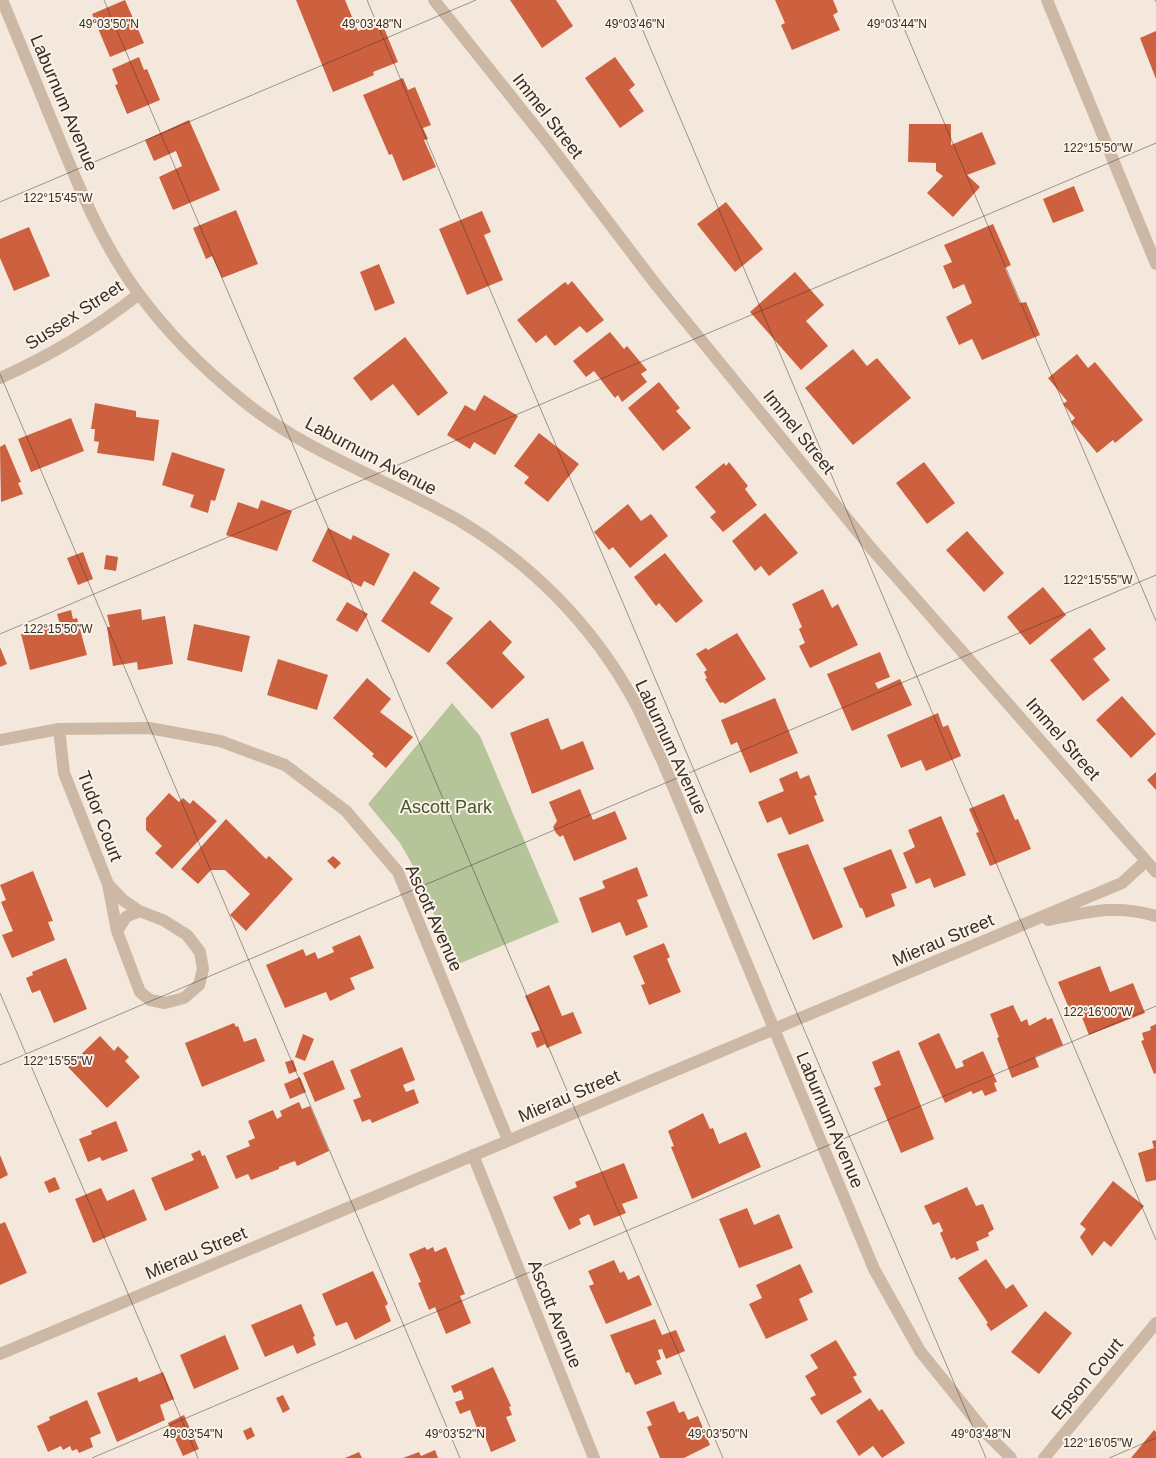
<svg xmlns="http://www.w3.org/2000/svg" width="1156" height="1458" viewBox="0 0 1156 1458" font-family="Helvetica,sans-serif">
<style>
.green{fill:#b6c49a}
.building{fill:#cd613f}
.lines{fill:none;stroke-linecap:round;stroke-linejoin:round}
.minor{stroke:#cdb8a6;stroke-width:12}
.tertiary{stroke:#cdb8a6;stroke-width:12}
.ticks{fill:none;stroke:#382d28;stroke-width:1;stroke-opacity:0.45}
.labels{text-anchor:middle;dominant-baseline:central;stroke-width:4;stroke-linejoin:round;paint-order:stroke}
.street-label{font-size:18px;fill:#382d28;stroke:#fbf2e8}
.park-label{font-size:18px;fill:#47582a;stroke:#fbf2e8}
.ticks-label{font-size:12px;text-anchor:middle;fill:#382d28;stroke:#fbf2e8;stroke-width:4;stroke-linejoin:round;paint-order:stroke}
</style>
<rect width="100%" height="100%" fill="#f3e8db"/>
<!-- green -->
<path class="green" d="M452,703L480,736L559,922L456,965L412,864L400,843L368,804Z"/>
<!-- building -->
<path class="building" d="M125,0L144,43L110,57L92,14Z
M296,0H345L358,31L381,21L398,62L373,72L374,75L333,92Z
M510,0H556L573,26L542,48Z
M775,0H833L838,12L833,15L840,30L792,50L781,25L785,23Z
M1156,31V79L1140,38Z
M139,57L144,70L147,69L160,100L127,114L115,85L118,84L112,69Z
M615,57L635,85L629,90L644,111L620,128L585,78Z
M403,78L408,90L415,87L431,125L423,128L428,139L424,140L436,167L403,181L392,154L389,155L363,95Z
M189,120L220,190L173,210L159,177L182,166L176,151L154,161L145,140Z
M909,124H951V145L982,132L996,164L967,175L980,187L953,217L927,193L943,176L936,171V163L908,162Z
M1074,186L1084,211L1053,223L1043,199Z
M726,202L763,249L735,272L697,224Z
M236,210L258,264L222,278L212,256L206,259L193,228Z
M482,211L491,232L484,235L503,280L467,295L439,229Z
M993,224L1011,265L1005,268L1020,303L1026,302L1040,335L982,360L972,339L959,345L946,317L972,303L964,284L953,289L943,266L952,262L944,245Z
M29,227L50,276L14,291L0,258V239Z
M379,264L395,303L375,311L360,272Z
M795,272L824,305L806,321L828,346L801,370L750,312Z
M572,281L604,320L587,333L580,326L555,346L546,335L536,343L517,320L565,282L568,285Z
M610,332L624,349L627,346L647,370L641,374L647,382L622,402L618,395L615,398L594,371L586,377L573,361Z
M405,337L448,393L418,416L393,384L371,401L353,378Z
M853,349L867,366L877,358L911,398L853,445L805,388Z
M1077,354L1088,368L1095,362L1143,420L1115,443L1113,440L1097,453L1071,422L1075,418L1063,404L1067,401L1048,378Z
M659,382L680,408L676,411L691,428L663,451L628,408Z
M484,395L518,416L495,455L474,442L470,449L447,435L465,405L475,411Z
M95,403L136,411V417L159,420L154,461L97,453L99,442L94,441L95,429H91Z
M71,418L84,451L31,472L18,439Z
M539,433L579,464L548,502L524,483L529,477L514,466Z
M5,444L21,482L18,483L23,494L1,502L0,447Z
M172,452L225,469L215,501L211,500L208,513L190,507L194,495L162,485Z
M729,462L748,486L745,489L757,505L723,532L710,517L716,512L695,487L724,463L726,466Z
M924,462L955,503L927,524L896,483Z
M261,500L292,511L277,551L226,535L238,502L258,509Z
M628,504L641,521L651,514L668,536L630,568L613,547L609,550L594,532Z
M765,513L798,553L769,576L761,566L755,571L732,541Z
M328,528L351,540L353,535L390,554L374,586L364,581L361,587L312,561Z
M967,531L1004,573L984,592L946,550Z
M83,552L93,579L78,585L67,558Z
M665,553L703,601L676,623L659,603L656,606L634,577Z
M106,555L118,557L116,571L104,569Z
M414,571L440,588L430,603L453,618L429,653L381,621Z
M1043,587L1066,615L1030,645L1007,617Z
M823,589L832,608L838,604L858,645L810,668L799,646L805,643L799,629L802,627L792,604Z
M347,602L368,614L357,632L336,620Z
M141,609L142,620L165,616L173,664L138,670L137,662L113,666L107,627H110L107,615Z
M71,610L73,619L77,618L87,655L30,670L21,634L60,624L57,614Z
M490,620L512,642L502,653L525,677L492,709L446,663Z
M194,624L250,636L242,672L187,660Z
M1090,628L1106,649L1093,659L1110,680L1083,701L1050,660Z
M737,633L766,679L725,704L723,702L720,703L705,679L707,678L704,672L707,670L696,654L706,648L708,650Z
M0,647L7,664L0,667Z
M880,652L890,677L875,683L878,689L900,679L912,705L852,731L827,674Z
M278,659L328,675L317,710L267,695Z
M367,678L391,699L380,712L413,737L386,768L372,756L374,754L333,718Z
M1122,696L1156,734L1131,758L1096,720Z
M775,698L798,753L750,773L737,742L731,745L721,720Z
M938,713L943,727L948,725L961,756L926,771L921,760L901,768L887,735Z
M548,718L561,750L583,741L594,769L532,794L510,733Z
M797,771L800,779L809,775L817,795L814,796L824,821L789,835L781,817L767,823L758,802L784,791L779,779Z
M1156,772V790L1147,780Z
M580,789L593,820L615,811L627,839L574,861L563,835L560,837L556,833L553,827L557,821L549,802Z
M169,793L179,802L183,798L190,804L193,800L217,821L172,869L155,853L162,846L146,830V818Z
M1004,794L1015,820L1018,819L1031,849L990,866L976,833L979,832L969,809Z
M941,816L966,875L934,888L930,878L916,884L903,853L915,847L908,830Z
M226,819L266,859L269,856L293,879L246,931L230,915L250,894L225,870H211L198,884L181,869Z
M808,844L843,927L813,940L777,854Z
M891,849L907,888L891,894L895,906L866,918L862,908H860L843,868Z
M333,856L341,863L335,869L327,861Z
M637,867L648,896L637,900L648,927L626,936L620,922L592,933L579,898L605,888L602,881Z
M33,871L53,921L48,922L55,940L12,958L2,935L13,931L1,902L6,900L0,885Z
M360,935L374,968L350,978L355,989L330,1001L326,992L285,1008L266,965L303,949L306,956L315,952L318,959L334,952L332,947Z
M664,943L670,957L667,959L681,992L649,1005L641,985L645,984L633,956Z
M66,958L87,1009L54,1023L40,990L32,993L26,978L33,975L32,972Z
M1100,966L1110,992L1133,983L1145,1013L1089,1035L1081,1015L1073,1018L1058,982Z
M549,985L562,1016L573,1012L582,1033L547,1048L545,1044L537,1048L531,1033L540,1030L525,996Z
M1013,1005L1021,1022L1027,1019L1029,1026L1046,1017L1047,1020L1052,1018L1063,1045L1035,1057L1039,1067L1012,1078L997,1038L999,1037L990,1014Z
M234,1023L236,1027L238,1026L244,1042L256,1038L265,1061L202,1087L185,1043Z
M1156,1024V1073L1154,1074L1141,1041L1144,1040L1142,1033L1151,1030L1150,1027Z
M939,1033L956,1069L964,1066L962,1061L983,1051L997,1082L994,1083L997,1091L985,1096L982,1090L973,1094L971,1091L945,1103L918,1043Z
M303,1034L314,1039L305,1061L295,1057Z
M100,1036L114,1051L118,1046L129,1057L125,1061L140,1077L107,1108L68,1067Z
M402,1047L415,1080L403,1085L406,1092L414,1089L419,1103L372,1123L370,1119L362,1122L353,1100L361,1097L350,1070Z
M899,1050L934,1139L901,1153L874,1088L881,1085L872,1062Z
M293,1060L297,1071L289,1074L285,1062Z
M333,1060L345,1089L315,1102L303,1073Z
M300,1077L306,1092L290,1099L284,1084Z
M299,1102L302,1109L310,1106L329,1151L297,1166L295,1161L279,1167V1169L251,1180L248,1174L236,1179L226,1156L250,1146L248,1141L255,1138L248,1121L273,1110L277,1119L282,1116L280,1111Z
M703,1113L710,1129L713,1128L719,1144L746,1132L761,1167L692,1199L671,1147L674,1146L668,1131Z
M116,1121L128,1151L102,1161L100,1157L88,1162L79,1139L92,1134L91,1131Z
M1156,1140V1180L1146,1182L1138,1153L1154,1148L1152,1141Z
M200,1150L202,1156L205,1155L219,1188L165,1211L151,1178L194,1160L191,1154Z
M0,1155L8,1175L0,1179Z
M624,1163L638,1198L622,1204L626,1213L594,1226L589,1214L579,1219L581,1224L569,1230L553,1197L577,1187L575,1182Z
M55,1177L60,1189L49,1193L44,1182Z
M1113,1181L1144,1206L1111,1247L1104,1241L1092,1256L1080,1237L1086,1229L1080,1224Z
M967,1187L976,1206L983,1204L994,1229L988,1233L989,1236L976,1242L979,1250L956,1260L955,1257L951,1259L940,1233L943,1231L939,1222L933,1225L924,1206Z
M101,1188L107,1201L134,1189L147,1220L93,1243L75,1199Z
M747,1208L754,1225L779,1214L793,1248L739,1268L719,1219Z
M5,1222L27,1273L0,1285V1224Z
M425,1247L427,1250L433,1247L435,1252L446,1247L465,1294L460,1296L471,1323L446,1334L435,1307L429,1310L418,1283L421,1282L409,1254Z
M986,1259L1006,1289L1013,1284L1028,1306L991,1331L986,1324L988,1323L958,1278Z
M614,1260L620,1273L624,1271L628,1280L639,1275L652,1305L606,1324L589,1286L594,1284L588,1271Z
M800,1264L813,1292L799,1299L808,1320L766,1339L749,1304L762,1298L756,1285Z
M373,1271L388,1304L385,1306L391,1321L355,1340L347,1322L336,1326L322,1294Z
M301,1304L315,1336L313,1337L316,1345L297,1354L293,1345L265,1357L251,1325Z
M1045,1311L1072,1333L1039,1374L1011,1352Z
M655,1319L662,1335L676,1330L685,1351L666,1359L662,1349L658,1350L661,1359L656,1361L662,1374L635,1385L629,1372L626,1373L610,1335Z
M225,1335L239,1369L194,1389L180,1355Z
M836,1340L857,1375L853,1377L862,1392L821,1415L810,1398L816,1395L805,1376L818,1368L810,1355Z
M493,1367L511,1406L509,1407L512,1415L506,1417L516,1441L491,1452L481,1426L477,1428L470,1410L460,1414L455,1402L464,1399L461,1390L454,1393L451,1386Z
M163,1372L174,1399L160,1405L165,1420L117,1442L97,1393L137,1377L139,1382Z
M283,1395L290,1409L283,1413L276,1398Z
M870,1398L879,1411L882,1409L905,1443L882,1458L873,1446L859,1456L836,1421Z
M87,1400L101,1433L90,1438L93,1447L79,1453L77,1449L72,1451L70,1446L63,1450L61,1446L48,1452L37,1426L50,1420L49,1417Z
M674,1401L679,1413L684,1411L688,1420L698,1416L710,1445L684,1458H660L647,1427L652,1425L646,1412Z
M184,1415L199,1449L183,1456L168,1423Z
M251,1427L255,1436L247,1440L243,1431Z
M1154,1430L1156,1432V1458H1131Z
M435,1450L438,1458H403L419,1452L421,1456Z
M359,1452L362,1458H345Z"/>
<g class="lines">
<!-- minor -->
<path class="minor" d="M1047,0L1156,264
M0,378C50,356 96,328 139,294
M59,729L64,773L108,884L117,931L140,992L150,1000L165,1003L184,998L199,985L203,969L200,952L187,935L163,920L139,911L123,900L108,884
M0,740L59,729L149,728L220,741L285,765L346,811L398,872L508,1140
M117,931L126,917L139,911
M473,1155L594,1458
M1044,1458L1156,1323"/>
<!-- tertiary -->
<path class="tertiary" d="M2,0C21,45 39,90 58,136C80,190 103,246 139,294C167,332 204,369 241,399C306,453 387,479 460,521C532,564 592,625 633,699C644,719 652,740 662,760L874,1269L920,1351L986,1433L1011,1458
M434,0L549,144L657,286L871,548L1156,872
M1048,920C1089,912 1115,904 1156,916
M0,1354L1122,883L1146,861"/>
</g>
<!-- ticks -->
<path class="ticks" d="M104,0L723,1458M367,0L986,1458M630,0L1156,1240M892,0L1156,621M1155,0L1156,2M0,202L476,0M0,374L460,1458M0,634L1156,143M0,993L198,1458M0,1065L1156,575M92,1458L1156,1006M1109,1458L1156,1438"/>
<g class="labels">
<!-- street labels -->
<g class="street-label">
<text transform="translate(64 103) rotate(67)">Laburnum Avenue</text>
<text transform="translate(548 116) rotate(52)">Immel Street</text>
<text transform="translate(74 315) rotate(-33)">Sussex Street</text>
<text transform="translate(799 432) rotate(51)">Immel Street</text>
<text transform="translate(371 456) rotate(28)">Laburnum Avenue</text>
<text transform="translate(1063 739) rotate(49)">Immel Street</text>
<text transform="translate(671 747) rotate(65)">Laburnum Avenue</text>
<text transform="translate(100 816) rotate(69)">Tudor Court</text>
<text transform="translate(434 918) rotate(66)">Ascott Avenue</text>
<text transform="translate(943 940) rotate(-23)">Mierau Street</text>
<text transform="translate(569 1096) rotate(-23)">Mierau Street</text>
<text transform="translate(830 1120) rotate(67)">Laburnum Avenue</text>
<text transform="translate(196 1253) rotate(-23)">Mierau Street</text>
<text transform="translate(555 1314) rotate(68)">Ascott Avenue</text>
<text transform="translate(1087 1379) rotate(-50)">Epson Court</text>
</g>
<!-- park labels -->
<g class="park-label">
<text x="446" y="807">Ascott Park</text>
</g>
</g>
<g class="ticks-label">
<text x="109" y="28">49°03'50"N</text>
<text x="372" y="28">49°03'48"N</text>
<text x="635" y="28">49°03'46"N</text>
<text x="897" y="28">49°03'44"N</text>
<text x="1098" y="152">122°15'50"W</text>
<text x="58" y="202">122°15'45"W</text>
<text x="1098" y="584">122°15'55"W</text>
<text x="58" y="633">122°15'50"W</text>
<text x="1098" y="1016">122°16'00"W</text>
<text x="58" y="1065">122°15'55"W</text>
<text x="193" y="1438">49°03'54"N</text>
<text x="455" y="1438">49°03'52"N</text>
<text x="718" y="1438">49°03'50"N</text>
<text x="981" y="1438">49°03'48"N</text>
<text x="1098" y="1447">122°16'05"W</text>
</g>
</svg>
